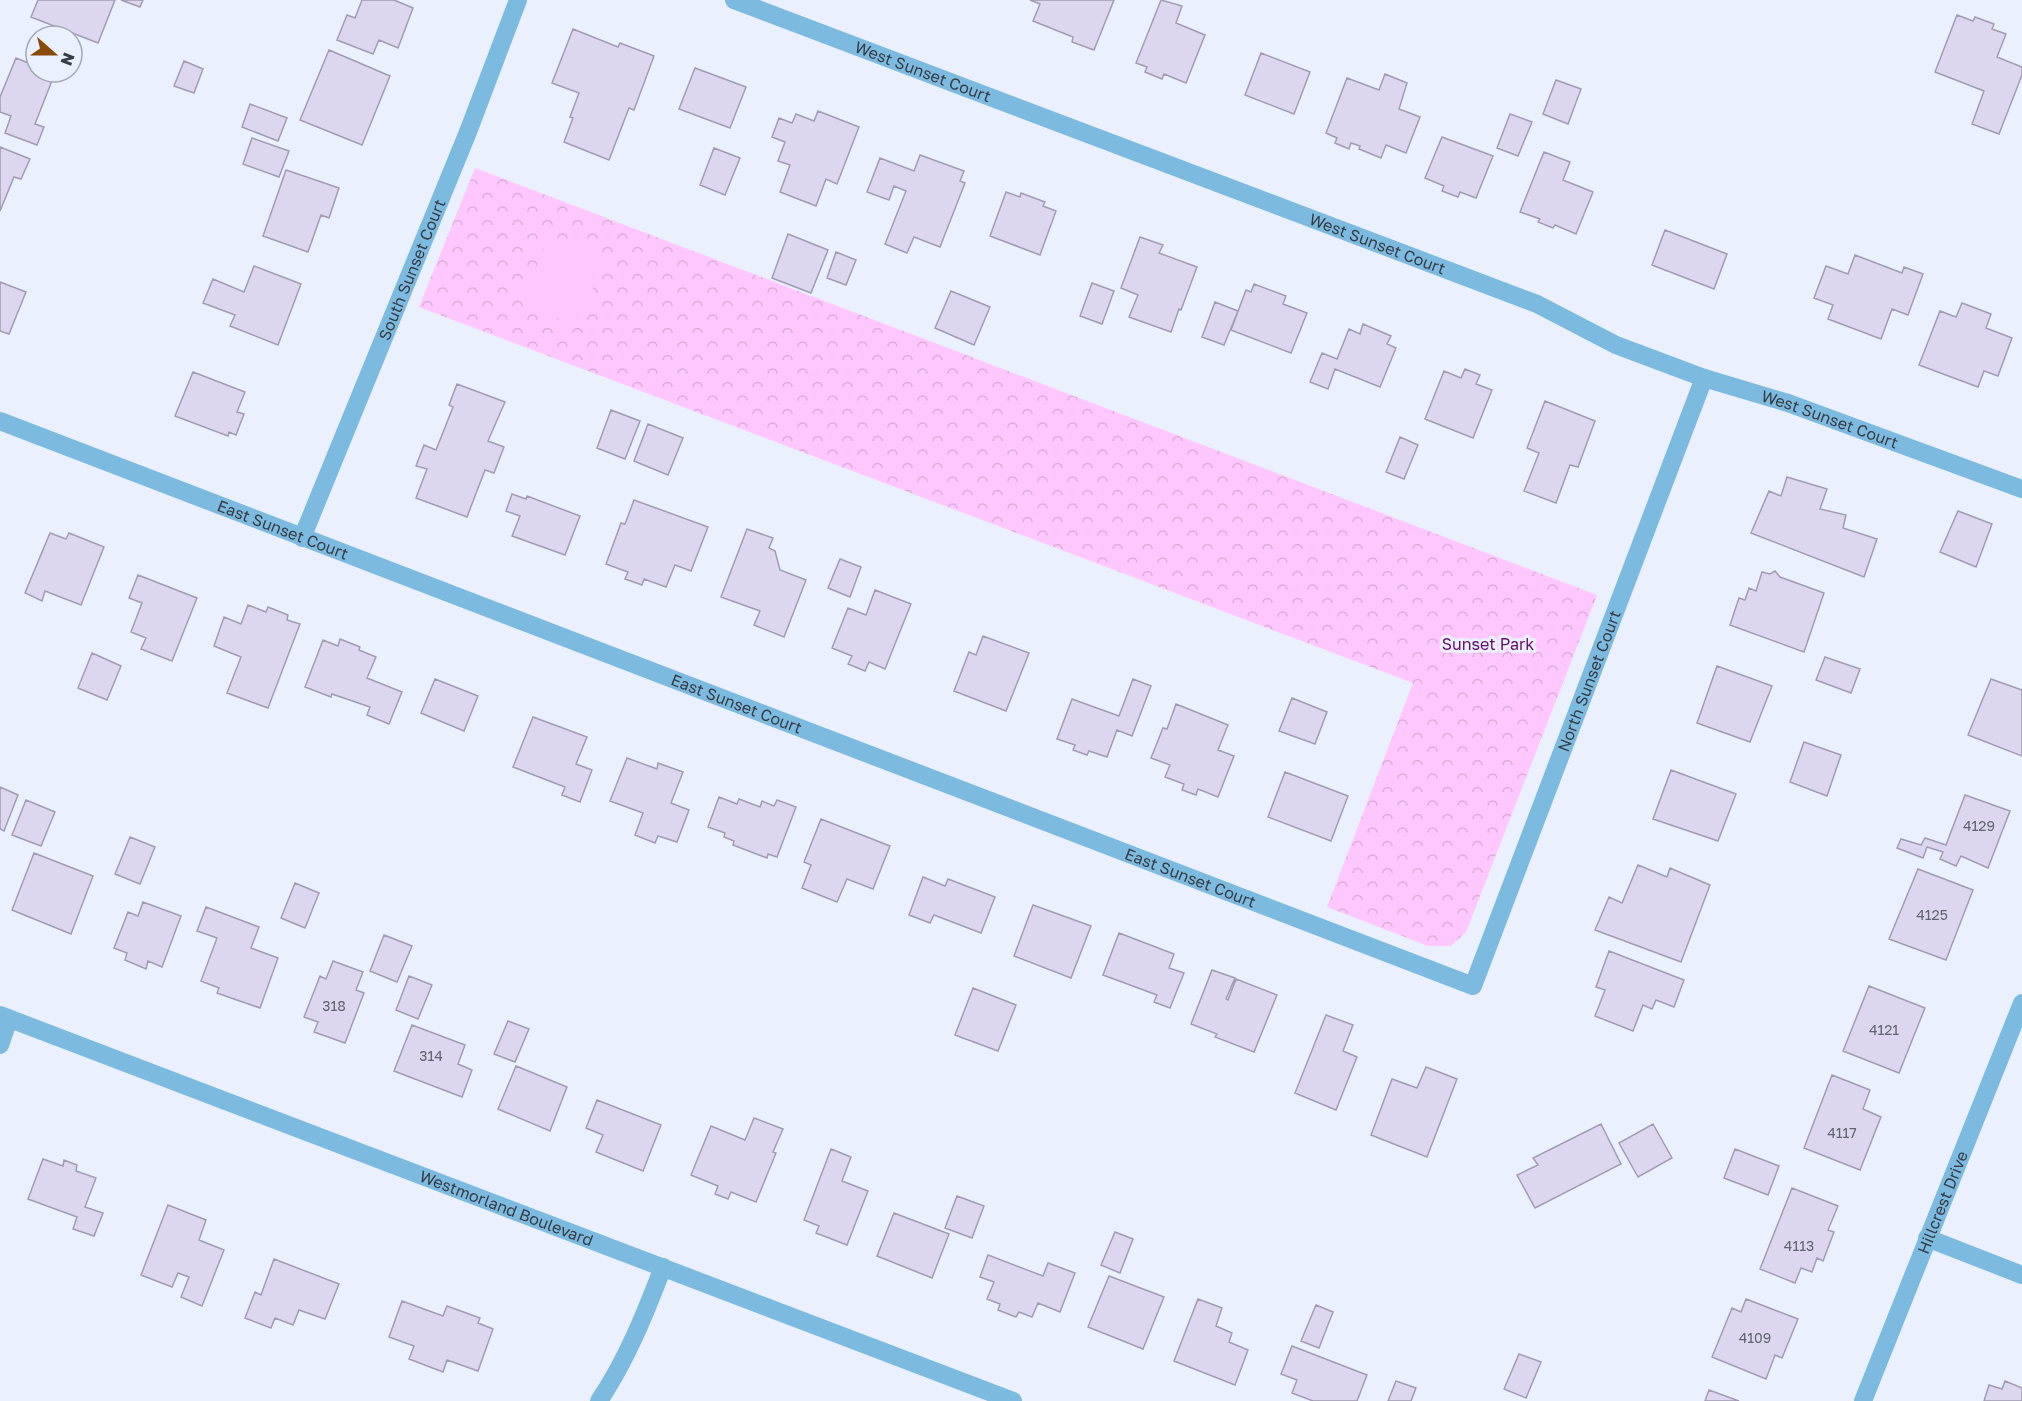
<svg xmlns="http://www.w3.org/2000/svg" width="2022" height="1401" viewBox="0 0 2022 1401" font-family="'Golos Text',sans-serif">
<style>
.park{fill:url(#park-crowns)}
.pitch{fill:#ffc7fd}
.building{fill:#dcd7ef;stroke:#a19cb3;stroke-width:1.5}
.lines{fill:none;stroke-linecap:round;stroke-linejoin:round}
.minor{stroke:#7cbadf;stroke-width:18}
.labels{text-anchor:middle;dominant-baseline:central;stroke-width:6;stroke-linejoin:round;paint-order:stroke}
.number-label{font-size:14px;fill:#616370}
.street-label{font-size:16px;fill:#383c45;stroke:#eaf0fe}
.park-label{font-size:16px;fill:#640d66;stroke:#eaf0fe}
</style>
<defs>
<pattern id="park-crowns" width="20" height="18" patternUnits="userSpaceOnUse" patternTransform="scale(1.5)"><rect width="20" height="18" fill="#ffc7fd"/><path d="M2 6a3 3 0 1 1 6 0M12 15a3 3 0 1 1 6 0" fill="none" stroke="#dbacda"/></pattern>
</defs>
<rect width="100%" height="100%" fill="#eaf0fe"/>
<!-- park -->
<path class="park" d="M475,168L1597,595L1466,932L1451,946H1428L1327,907L1413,683L419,307Z"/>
<!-- pitch -->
<path class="pitch" d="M549,235L605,257L578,326L522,304Z"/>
<!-- building -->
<path class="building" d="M38,0H115L98,43L31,17Z
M121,0H143L140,7Z
M362,0H394L413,8L398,48L379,40L373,54L337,40L347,15L355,18Z
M1030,0H1114L1094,50L1072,42L1073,37L1033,21L1040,4Z
M1161,0L1182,6L1176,23L1205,35L1186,83L1164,74L1162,79L1145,72L1147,67L1136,63Z
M1957,15L1973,21L1975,17L1994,24L1992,29L2006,34L1997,57L2022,67V75L1999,134L1972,124L1984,91L1935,72Z
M573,29L618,47L620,43L654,56L634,110L629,108L609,160L564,142L573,118L570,117L579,93L552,83Z
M329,50L390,76L362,145L300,120Z
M1261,53L1310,72L1294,114L1245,95Z
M16,58L36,66V72L55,73L35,124L44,127L37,145L5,133L11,116L0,112V97Z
M184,61L203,69L194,93L174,86Z
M695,68L746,87L730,128L679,109Z
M1385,74L1407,83L1399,109L1420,117L1406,153L1386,145L1381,158L1359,149L1360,146L1351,143L1349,149L1335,143L1337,138L1326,133L1347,78L1379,90Z
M1556,80L1581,89L1568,124L1543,114Z
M250,104L287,118L278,141L242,127Z
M818,111L859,127L837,184L826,179L816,206L780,192L790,165L778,161L785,142L772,137L779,118L792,123L796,114L814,121Z
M1510,114L1532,122L1518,156L1497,148Z
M1442,137L1493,156L1476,198L1460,192L1458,197L1442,191L1444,186L1425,178Z
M252,138L289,151L279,177L243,164Z
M0,147L30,159L21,179L14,177L0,211Z
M714,148L740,158L725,195L700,185Z
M1544,152L1570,162L1563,180L1593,192L1576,234L1555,225L1553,228L1538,222L1540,219L1520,212Z
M920,155L964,171L960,181L965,183L940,247L914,237L907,253L885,244L906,191L894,186L889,200L867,192L880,158L914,171Z
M286,170L339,188L329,218L321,215L308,252L263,236Z
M1006,192L1020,197L1021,193L1045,202L1043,206L1056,211L1040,255L990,236Z
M1665,230L1727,254L1714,289L1652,265Z
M788,234L828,250L811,293L772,278Z
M1140,237L1163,245L1159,253L1197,267L1181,310L1179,309L1171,332L1129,317L1138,295L1121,288Z
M836,252L856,260L846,285L827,278Z
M1855,255L1902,273L1904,267L1923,274L1908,315L1892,309L1881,339L1828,319L1833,305L1814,298L1826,266L1848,274Z
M254,266L301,284L278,345L230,326L235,315L203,303L213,279L244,292Z
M0,282L26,292L9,334L0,331Z
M1092,283L1114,291L1102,324L1080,316Z
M1254,284L1286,296L1283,304L1307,313L1291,353L1231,330L1246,290L1251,292Z
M951,291L990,307L974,345L935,328Z
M1215,302L1238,311L1224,345L1202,337Z
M1962,303L1991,314L1986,328L2012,338L1998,376L1984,371L1978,387L1919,365L1940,311L1956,317Z
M1363,324L1391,336L1387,344L1396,348L1380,387L1335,369L1328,389L1310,382L1322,353L1337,359L1349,329L1360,334Z
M1465,369L1480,375L1476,384L1492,390L1473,438L1425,419L1444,371L1461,378Z
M193,372L245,392L237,412L244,414L236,435L229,432L228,436L175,416Z
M457,384L505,402L488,441L504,447L494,473L485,470L467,517L416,498L427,469L416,466L424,445L436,450L453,407L449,405Z
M1545,401L1595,421L1578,467L1570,465L1556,503L1524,491L1539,453L1527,448Z
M611,410L640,421L625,459L597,448Z
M648,424L683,438L668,475L634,461Z
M1400,437L1418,445L1404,479L1386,472Z
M1787,477L1827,489L1820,509L1846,515L1843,528L1877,539L1864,577L1751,533L1769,491L1781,496Z
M512,494L526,499L527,496L580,516L565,555L512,536L520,516L506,511Z
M634,500L708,527L691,571L675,565L666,587L644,579L642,585L625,579L628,572L606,564L621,523L625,524Z
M1958,511L1992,524L1976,567L1940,552Z
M747,529L773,538L769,548L775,551L780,570L806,580L784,637L754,625L760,611L721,597Z
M50,533L66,539L69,533L104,547L81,605L45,591L42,601L25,593Z
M840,559L861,567L850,597L828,588Z
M1775,571L1780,577L1824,593L1804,652L1730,625L1739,598L1745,600L1749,588L1756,591L1762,572L1770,574Z
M138,575L197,598L172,661L141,649L146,638L131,632L142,603L129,598Z
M875,590L911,604L885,669L869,662L865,671L848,664L852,656L832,648L848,608L866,615Z
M248,605L266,612L268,607L288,615L287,620L300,624L268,708L227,693L241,657L214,646L224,617L241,624Z
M983,636L1029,653L1006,711L954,691L969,652L976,655Z
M340,639L360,647L359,650L376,657L367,678L402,692L389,724L367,715L370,707L332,694L331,697L305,687L323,640L338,646Z
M92,653L121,666L107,700L78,688Z
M1825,657L1860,669L1851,693L1816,680Z
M1717,666L1772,686L1750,742L1697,723Z
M435,679L478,696L464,731L421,713Z
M1133,679L1151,686L1132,736L1117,730L1107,757L1089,751L1087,755L1073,750L1075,745L1057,739L1072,699L1119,716Z
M1991,679L2022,690V756L1968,735Z
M1292,698L1327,712L1315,744L1279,731Z
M1176,704L1228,725L1218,750L1234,756L1218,797L1198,789L1196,795L1182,790L1184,784L1165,777L1170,765L1151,758L1163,728L1167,729Z
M533,717L587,737L576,764L592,770L580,802L562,795L565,787L513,767Z
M1804,742L1841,755L1827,796L1790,782Z
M627,758L657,769L658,763L683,772L671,803L689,810L677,842L658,836L655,843L635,835L643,813L610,801Z
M1671,770L1736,794L1718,841L1653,819Z
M1285,772L1348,796L1331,841L1268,817Z
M0,787L18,795L4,831L0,829Z
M1965,795L2010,811L1988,868L1961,856L1956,866L1940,859L1943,852L1927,847L1923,858L1897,848L1901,839L1921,845L1925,838L1946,845Z
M719,797L737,804L739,799L760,807L762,801L774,806L777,800L796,807L777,857L768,854L767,858L733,845L734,841L724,837L725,833L708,827Z
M26,800L55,812L41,846L12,835Z
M821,819L890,846L873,889L847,879L837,902L802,888L811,865L804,862Z
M130,837L155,847L140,884L115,874Z
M34,853L93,876L71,934L12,910Z
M1638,865L1667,877L1670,868L1710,885L1681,962L1595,930L1609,897L1622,903Z
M1918,869L1973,890L1946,960L1889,939Z
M923,877L945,886L948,879L995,897L981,933L934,915L930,923L909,915Z
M295,883L319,893L305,928L281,918Z
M143,902L181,916L162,967L148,961L146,969L125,960L127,953L114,948L128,912L138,916Z
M1033,905L1091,926L1071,978L1014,956Z
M206,907L259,927L251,948L278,958L260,1008L217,993L219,988L201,981L217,938L197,931Z
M1119,933L1174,954L1169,968L1184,973L1170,1008L1154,1002L1157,995L1103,975Z
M384,935L412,946L397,982L370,971Z
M1609,951L1684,980L1674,1007L1656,1000L1652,1009L1643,1005L1633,1031L1595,1016L1605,990L1596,987Z
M333,961L363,972L356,990L364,993L345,1043L314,1032L318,1022L304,1017L320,976L326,979Z
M1212,970L1235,978L1226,999L1228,1000L1236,979L1277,995L1254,1052L1215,1037L1217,1034L1191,1024Z
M409,976L432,985L418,1019L396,1010Z
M1869,986L1925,1008L1899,1073L1843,1051Z
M973,988L1016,1005L998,1051L955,1035Z
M1326,1015L1353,1025L1343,1051L1357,1057L1336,1110L1295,1093Z
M508,1021L529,1029L515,1062L494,1054Z
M412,1025L465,1045L458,1064L472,1070L462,1097L394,1071Z
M516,1066L567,1087L550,1131L498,1109Z
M1426,1067L1457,1079L1427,1157L1371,1135L1392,1079L1417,1088Z
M1832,1075L1870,1090L1863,1109L1881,1117L1860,1170L1804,1148Z
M597,1100L661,1125L643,1171L596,1152L603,1135L586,1128Z
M754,1118L783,1129L773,1152L776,1153L756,1202L731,1192L728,1199L715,1194L718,1186L691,1175L711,1126L745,1140Z
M1601,1124L1621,1164L1535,1208L1517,1175L1538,1165L1533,1158Z
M1653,1124L1672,1158L1638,1177L1619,1143Z
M831,1149L851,1157L842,1181L868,1191L847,1245L816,1233L819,1226L804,1220Z
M1735,1149L1779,1166L1768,1195L1724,1178Z
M43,1159L63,1166L64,1160L77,1165L76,1171L96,1178L85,1207L103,1213L94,1236L73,1229L77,1217L28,1199Z
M1792,1188L1838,1206L1828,1230L1834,1232L1823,1261L1817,1258L1812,1272L1801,1268L1795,1283L1760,1269Z
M957,1196L984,1206L972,1238L945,1228Z
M168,1205L206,1220L199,1240L224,1250L202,1306L181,1297L189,1277L178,1273L172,1287L141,1275Z
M894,1213L949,1234L932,1278L877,1256Z
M1115,1232L1133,1239L1120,1273L1101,1265Z
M988,1255L1043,1276L1048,1263L1075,1273L1060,1312L1038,1303L1032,1317L1019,1312L1016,1317L998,1310L1000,1304L987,1299L994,1282L980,1277Z
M274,1259L339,1284L325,1319L299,1310L293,1325L275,1318L271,1328L245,1318L255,1292L261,1295Z
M1109,1276L1164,1297L1143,1349L1088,1327Z
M1198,1299L1222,1308L1216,1326L1232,1333L1229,1342L1248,1350L1235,1385L1174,1361Z
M1746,1299L1798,1319L1782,1358L1775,1355L1766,1379L1712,1357L1732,1308L1741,1312Z
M402,1301L443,1316L447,1306L480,1318L478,1323L493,1329L478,1371L447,1360L443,1372L409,1359L414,1346L389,1337Z
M1316,1305L1333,1312L1319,1348L1301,1341Z
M1292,1346L1367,1375L1357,1401H1313L1292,1393L1297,1380L1281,1374Z
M1519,1354L1541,1362L1526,1398L1504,1389Z
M1396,1381L1416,1388L1411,1401H1388Z
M2005,1381L2022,1388V1401H1984L1989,1385L2002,1389Z
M1709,1390L1739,1401H1705Z"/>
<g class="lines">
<!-- minor -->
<g class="minor">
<path id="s1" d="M734,0L1537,304L1616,345L1704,378L1788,403L2022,489"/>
<path id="s2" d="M0,421L1473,986L1704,378"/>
<path id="s3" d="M302,538L468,132L518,0"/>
<path id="s4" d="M0,1015L1013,1401"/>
<path d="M0,1045L9,1019"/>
<path d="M1927,1238L2022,1275"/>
<path d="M599,1401C627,1359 645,1314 663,1267"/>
<path id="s5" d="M1863,1401L2022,1003"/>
</g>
</g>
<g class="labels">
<!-- number labels -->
<g class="number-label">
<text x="1979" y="825">4129</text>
<text x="1932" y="914">4125</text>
<text x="334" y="1005">318</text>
<text x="1884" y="1029">4121</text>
<text x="431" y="1055">314</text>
<text x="1842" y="1132">4117</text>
<text x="1799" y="1245">4113</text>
<text x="1755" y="1337">4109</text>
</g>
<!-- street labels -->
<g class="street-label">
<text stroke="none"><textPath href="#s1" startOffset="202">West Sunset Court</textPath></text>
<text stroke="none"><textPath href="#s1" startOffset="688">West Sunset Court</textPath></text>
<text stroke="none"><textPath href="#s3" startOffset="290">South Sunset Court</textPath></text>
<text stroke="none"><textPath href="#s1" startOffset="1174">West Sunset Court</textPath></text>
<text stroke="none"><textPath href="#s2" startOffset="303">East Sunset Court</textPath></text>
<text stroke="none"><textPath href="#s2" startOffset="1904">North Sunset Court</textPath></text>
<text stroke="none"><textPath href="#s2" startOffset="789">East Sunset Court</textPath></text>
<text stroke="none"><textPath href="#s2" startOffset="1275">East Sunset Court</textPath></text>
<text stroke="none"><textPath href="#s5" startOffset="214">Hillcrest Drive</textPath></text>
<text stroke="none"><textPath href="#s4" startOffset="542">Westmorland Boulevard</textPath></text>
</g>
<!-- park labels -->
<g class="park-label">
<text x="1488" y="644">Sunset Park</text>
</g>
</g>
<!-- north arrow -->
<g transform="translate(54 54) rotate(111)"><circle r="28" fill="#eaf0fe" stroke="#a3a8b4" stroke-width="1.5"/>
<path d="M0-4.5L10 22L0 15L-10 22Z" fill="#884b0a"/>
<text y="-9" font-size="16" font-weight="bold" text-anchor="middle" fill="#383c45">N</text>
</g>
</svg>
